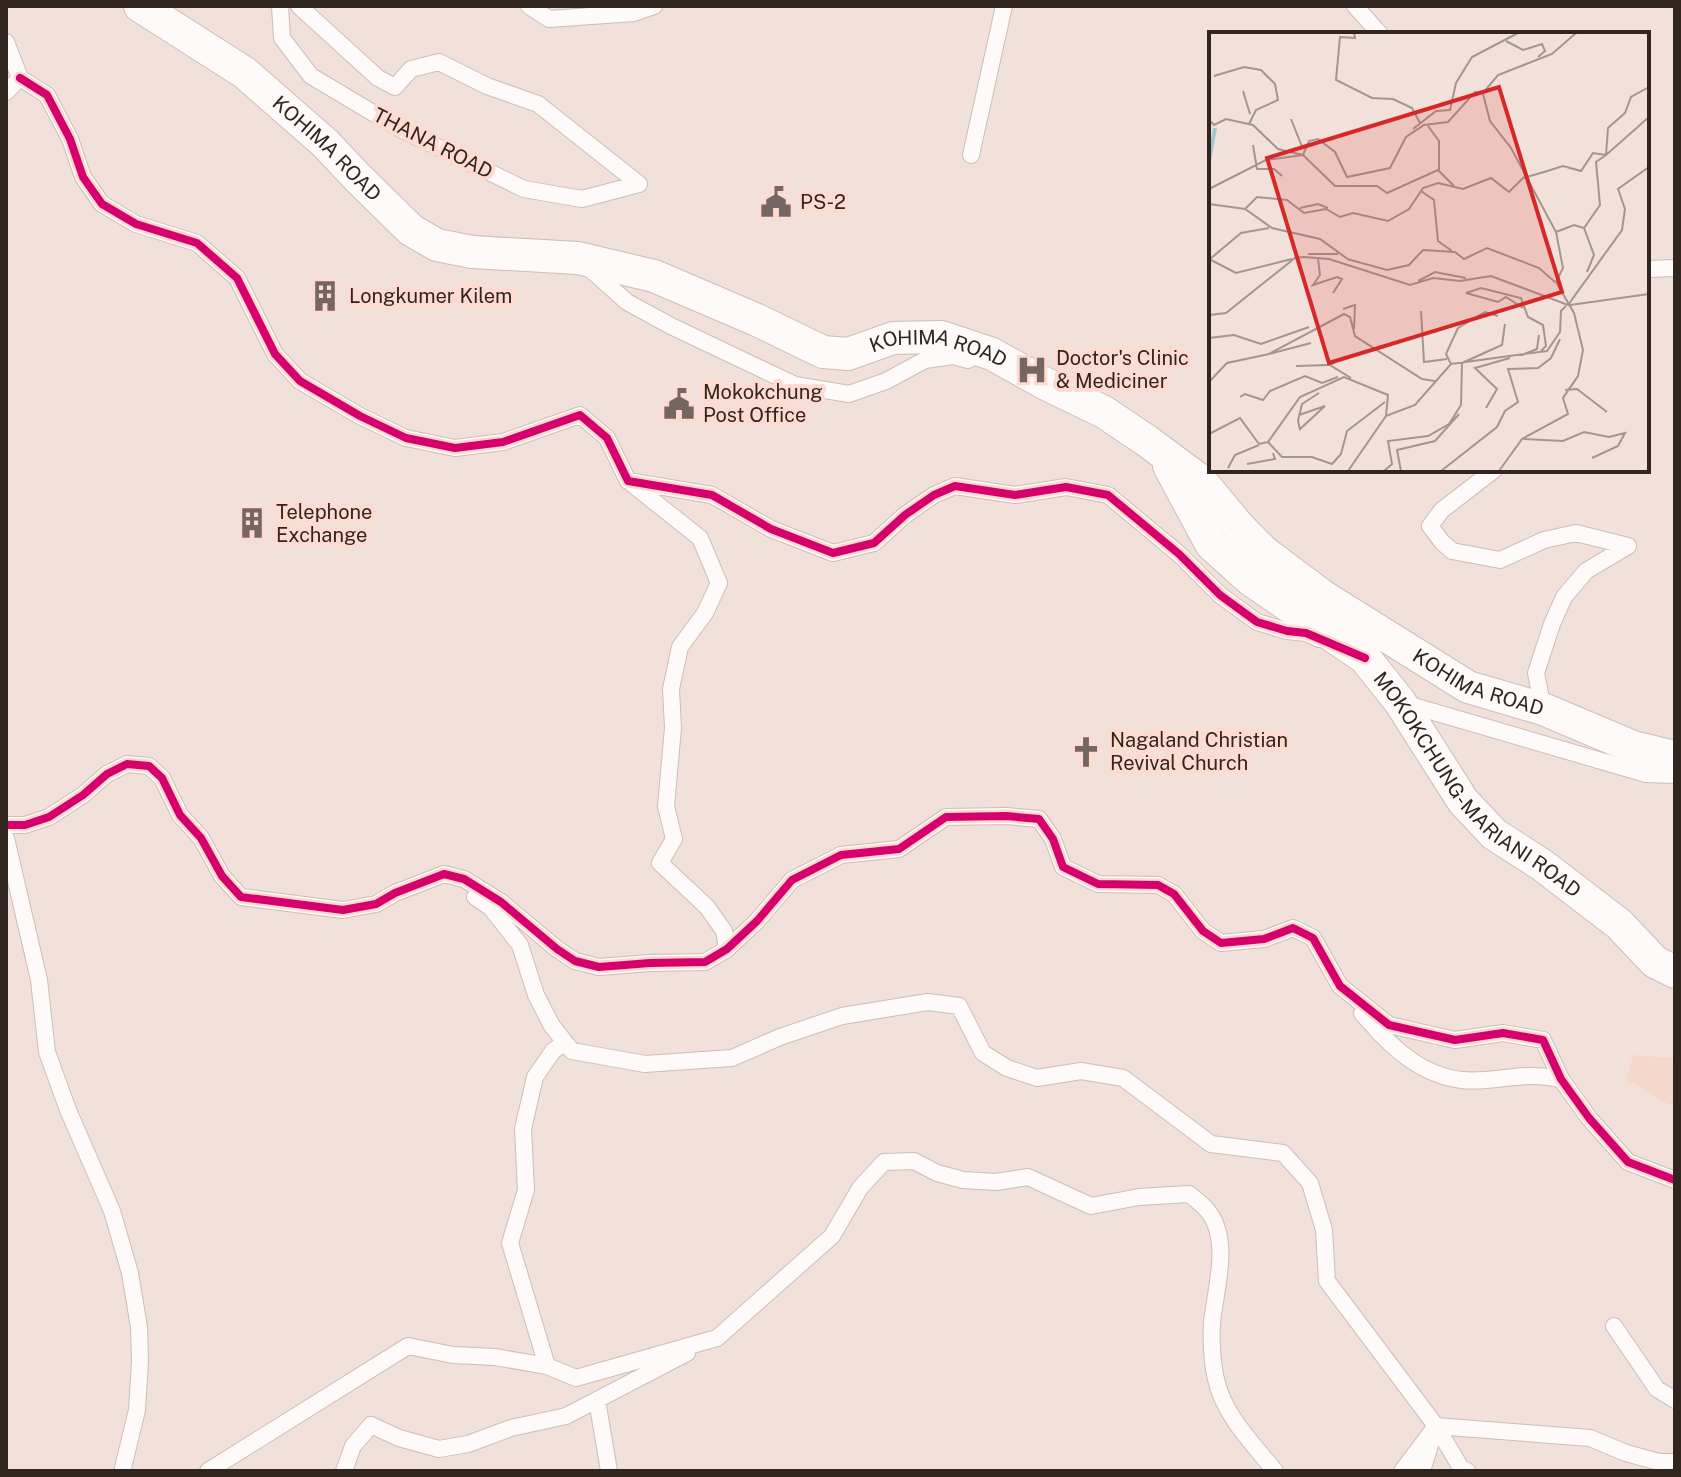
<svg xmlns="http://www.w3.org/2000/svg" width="1681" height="1477" viewBox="0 0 1681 1477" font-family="'Public Sans',sans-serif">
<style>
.built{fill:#f6d7cc}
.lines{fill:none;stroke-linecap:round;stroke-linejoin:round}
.street-casing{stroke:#ccbeb9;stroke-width:18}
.highway-casing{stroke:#ccbeb9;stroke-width:34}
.street{stroke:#fdfaf9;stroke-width:16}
.highway{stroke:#fdfaf9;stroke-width:32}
.cycleway-casing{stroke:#fddbd0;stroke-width:13}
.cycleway{stroke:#d6006c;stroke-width:8}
.labels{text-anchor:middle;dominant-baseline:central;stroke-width:8;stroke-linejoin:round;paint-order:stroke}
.street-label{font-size:20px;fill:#312520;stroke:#fddbd0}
.poi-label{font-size:20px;fill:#312520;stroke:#fddbd0;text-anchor:start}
.inset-river{fill:none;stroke:#9fc7d4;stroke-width:4}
.inset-road{fill:none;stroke:#a59590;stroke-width:2}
.view{fill:#d62828;fill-opacity:0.15;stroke:#d62828;stroke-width:4}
.inset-edge{fill:none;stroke:#312520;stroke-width:4}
</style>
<rect width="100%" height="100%" fill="#f2e0da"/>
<!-- built -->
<path class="built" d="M1633,1055L1675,1058V1108L1626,1079Z"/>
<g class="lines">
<defs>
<path id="street" d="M280,6L282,38L311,76L400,129L524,189L582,199L639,184
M299,6L378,78L395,87L411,69L439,62L487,86L538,104L639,184
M529,6L549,19L634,13L654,6
M1355,6L1380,34
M6,42L20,78L6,92
M20,78L47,95L70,139L83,177L102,204L136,224L197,243L237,278L275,354L300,381L360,416L406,438L455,448L503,442L580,415L607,438L628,481L712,495L771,529L833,553L874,543L905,515L934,495L955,486L1015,495L1066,487L1108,495L1179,554L1220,595L1257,622L1287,631L1306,633L1319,639
M971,155L1004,6
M589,268L627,302L671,326L795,385L849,394L886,381L925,360L953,356L968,360
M1647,269L1675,268
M1494,470L1442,510L1430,526L1442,542L1452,551L1500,560L1544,540L1576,533L1628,546L1586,571L1564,597L1552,624L1536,673L1543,709
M632,484L700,538L719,583L705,613L680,647L671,689L673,728L666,806L674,839L660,863L707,907L724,931L727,949
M1403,703L1646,774L1675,775
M6,825H25L49,817L83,795L107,774L127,764L149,766L162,778L180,815L201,838L222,876L241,897L343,910L376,904L395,893L444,874L464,879L501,902L557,949L575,961L599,967L650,963L705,962L727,949L757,921L792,880L841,855L899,849L946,817L1006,816L1039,819L1053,839L1063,867L1098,884L1158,885L1174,894L1203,931L1221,943L1264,939L1293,928L1313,938L1340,986L1389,1025L1455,1040L1503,1033L1543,1040L1561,1079L1589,1118L1628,1162L1675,1180
M6,838L39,980L47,1052L68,1110L112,1211L130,1273L139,1327L140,1361L137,1410L123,1468
M475,897L491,908L520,945L536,995L552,1026L572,1051L645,1064L732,1058L780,1037L842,1016L928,1002L959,1006L983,1053L1007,1068L1037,1078L1081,1071L1123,1078L1211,1144L1283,1153L1310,1183L1324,1230L1327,1281L1436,1426L1590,1438L1626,1453L1659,1462H1675
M1362,1013C1389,1045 1419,1075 1462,1080C1486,1083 1512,1075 1536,1076C1544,1076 1553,1078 1561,1079
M1614,1326L1657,1389L1675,1400
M547,1366L510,1243L526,1190L523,1129L535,1077L553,1051L565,1042
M597,1400L609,1471
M1436,1426L1461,1468L1467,1471
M208,1471L408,1346L453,1355L495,1357L547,1366L576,1378L717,1338L832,1236L860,1188L884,1162L914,1161L937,1173L963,1180L996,1182L1028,1177L1091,1206L1139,1197L1189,1194C1195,1199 1202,1204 1207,1210C1232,1239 1215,1290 1212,1323C1211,1338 1212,1364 1216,1379C1223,1414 1253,1444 1275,1471
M344,1471L353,1446L371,1425L399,1438L439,1449L468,1444L511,1428L566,1416L687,1353
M1402,1471L1436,1426
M1422,1471L1432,1439"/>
<g id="highway">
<path id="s1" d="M140,6L245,73L325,143L357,177L411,230L437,245L472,252L578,258L654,276L757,320L823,352L848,354L893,338L941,337L992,354L1046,384L1104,412L1147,441L1201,481L1240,528L1264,552L1324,597L1468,687L1543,709L1633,747L1675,757"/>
<path id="s2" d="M1169,466L1211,544L1251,580L1365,658L1400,702L1463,801L1494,834L1542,865L1619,924L1655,962L1675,972"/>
</g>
</defs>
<!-- street casing -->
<use href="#street" class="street-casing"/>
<!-- highway casing -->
<use href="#highway" class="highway-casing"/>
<!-- street -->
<use href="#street" class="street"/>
<!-- highway -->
<use href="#highway" class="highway"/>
<defs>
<path id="cycleway" d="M20,78L47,95L70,139L83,177L102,204L136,224L197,243L237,278L275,354L300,381L360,416L406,438L455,448L503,442L580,415L607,438L628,481L712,495L771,529L833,553L874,543L905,515L934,495L955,486L1015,495L1066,487L1108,495L1179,554L1220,595L1257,622L1287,631L1306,633L1365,658
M6,825H25L49,817L83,795L107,774L127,764L149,766L162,778L180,815L201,838L222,876L241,897L343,910L376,904L395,893L444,874L464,879L501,902L557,949L575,961L599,967L650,963L705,962L727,949L757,921L792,880L841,855L899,849L946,817L1006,816L1039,819L1053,839L1063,867L1098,884L1158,885L1174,894L1203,931L1221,943L1264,939L1293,928L1313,938L1340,986L1389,1025L1455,1040L1503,1033L1543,1040L1561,1079L1589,1118L1628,1162L1675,1180"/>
</defs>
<!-- cycleway casing -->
<use href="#cycleway" class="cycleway-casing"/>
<!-- cycleway -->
<use href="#cycleway" class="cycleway"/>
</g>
<!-- icons -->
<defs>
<symbol id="civic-bare" viewBox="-9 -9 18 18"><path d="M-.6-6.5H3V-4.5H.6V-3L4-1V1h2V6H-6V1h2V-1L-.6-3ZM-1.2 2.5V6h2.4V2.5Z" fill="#756661" stroke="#fddbd0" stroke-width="2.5" paint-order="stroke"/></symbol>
<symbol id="building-bare" viewBox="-9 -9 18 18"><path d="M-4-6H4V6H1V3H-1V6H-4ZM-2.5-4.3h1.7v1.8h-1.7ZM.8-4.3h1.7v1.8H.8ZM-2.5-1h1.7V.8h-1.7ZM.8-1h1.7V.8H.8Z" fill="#756661" stroke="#fddbd0" stroke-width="2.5" paint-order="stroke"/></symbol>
<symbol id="hospital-bare" viewBox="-9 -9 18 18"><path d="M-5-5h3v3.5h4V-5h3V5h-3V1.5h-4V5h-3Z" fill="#756661" stroke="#fddbd0" stroke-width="2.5" paint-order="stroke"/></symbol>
<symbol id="church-bare" viewBox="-9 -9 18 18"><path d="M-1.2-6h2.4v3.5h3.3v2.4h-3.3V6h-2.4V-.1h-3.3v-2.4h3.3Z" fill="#756661" stroke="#fddbd0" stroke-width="2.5" paint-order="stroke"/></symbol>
</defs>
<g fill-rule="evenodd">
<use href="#civic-bare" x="754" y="180" width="44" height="44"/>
<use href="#building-bare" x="303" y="274" width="44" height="44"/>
<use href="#hospital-bare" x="1010" y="348" width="44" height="44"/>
<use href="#civic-bare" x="657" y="382" width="44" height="44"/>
<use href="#building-bare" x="230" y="501" width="44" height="44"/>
<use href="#church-bare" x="1064" y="730" width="44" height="44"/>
</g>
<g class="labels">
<!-- street labels -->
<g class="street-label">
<text transform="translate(433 143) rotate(27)">THANA ROAD</text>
<text stroke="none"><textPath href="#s1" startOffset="236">KOHIMA ROAD</textPath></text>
<text stroke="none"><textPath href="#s1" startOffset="908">KOHIMA ROAD</textPath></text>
<text stroke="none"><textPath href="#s1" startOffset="1556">KOHIMA ROAD</textPath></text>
<text stroke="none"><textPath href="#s2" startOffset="452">MOKOKCHUNG-MARIANI ROAD</textPath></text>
</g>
<!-- poi labels -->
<g class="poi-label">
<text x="800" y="202">PS-2</text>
<text x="349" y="296">Longkumer Kilem</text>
<text x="1056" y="358">Doctor's Clinic<tspan x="1056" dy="23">&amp; Mediciner</tspan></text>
<text x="703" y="392">Mokokchung<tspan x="703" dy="23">Post Office</tspan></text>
<text x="276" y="512">Telephone<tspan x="276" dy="23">Exchange</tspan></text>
<text x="1110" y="740">Nagaland Christian<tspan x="1110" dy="23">Revival Church</tspan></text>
</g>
</g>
<!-- overview -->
<g transform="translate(1209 32)">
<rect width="440" height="440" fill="#f2e0da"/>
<path class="inset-river" d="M0,129L6,96"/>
<path class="inset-road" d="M145,1L146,6L131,5L127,48L163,66L184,67L203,76L211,91M297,9L314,18L333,12L336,19L329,25M5,44L35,35L52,38L66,52L69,68L47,78L40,92M34,59L41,82M274,62L281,89L302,116L347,200M82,87L94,117M0,88L5,93L17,87L44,93L69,117L94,123M219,94L230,109V139M204,97L227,79L241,78L247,51L263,25L309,1M44,113L48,137H65L73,144M94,123L100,109L109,107L126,120L138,145L181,136L197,105L215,93L239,90L266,60L274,61L289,43L343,22L367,1M0,157L57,128L94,123L126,154H168L178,161L229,138L245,154M212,159L225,168L229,209L243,219M0,172L36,177L63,196L111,207L140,228M91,176L109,172L119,176M36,177L48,165L78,168L95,181L117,177L131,185L144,181L179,189L200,177L214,156L229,151L254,157L282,146L300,160L314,146L335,140L354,134L372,139L384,121L397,123L440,85M375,196L385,223L378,240M99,222H129M0,227L27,241L83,227M1,227L32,201L60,196M109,227L111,243L104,253L128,245L133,247L124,261M138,227L178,238L200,233L214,218L246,220L255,227L278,216L330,236L346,250M209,249L226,240L257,246M257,261L272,256L312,266L319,285L334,293L337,314L332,319M257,261L289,270L297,265L314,276M361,273L440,262M134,277L146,273L145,297M212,279L215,330L238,327M0,283L17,281L86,226L95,225L120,227L201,253L224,246L251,249L282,244L359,273L413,198L416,177L409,157L440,135M0,306L25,303L52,312L100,295M60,322L102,311M313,323L328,317L330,303M130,328L121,333L142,346M242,332L237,322L249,296L276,280L289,284M87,334L120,333M0,350L18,331L60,322L135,282L141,285L146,304L213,347L226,349M356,358L368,357L398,380M31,365L36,362L54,368L61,359L96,344L113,351L129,345M277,376L288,357L266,336L301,326M90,383L116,374L91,397L89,389L93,372L110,361M0,402L31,386L50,412L59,410L91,365L135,345L179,363L177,384L206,373L242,332L338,319L351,300L352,279L357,274M315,407L354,409L375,400L400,405L416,401L409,414L383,426M59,410L73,425H103L123,432L132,422L138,399L176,370M38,432L66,427L64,421M19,436L26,423L50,413M139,439L177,384M175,439L183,432L179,409L219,404L240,392L252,373L253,331L293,313L296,292M192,439L188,418L226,409L250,382M232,439L288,395L296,379L309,370L299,337L329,336L342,326L351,307M290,439L313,407L359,382L354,366L369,344L374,318L365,281L347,250L354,236L347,200L365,193L375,196L391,173L387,130L397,123L399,96L416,81L422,65L440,55"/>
<path class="view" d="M290,55L353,260L120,331L58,126Z"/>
<rect width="440" height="440" class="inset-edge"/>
</g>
<!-- border -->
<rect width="1681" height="1477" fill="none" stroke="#312520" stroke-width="16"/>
</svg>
